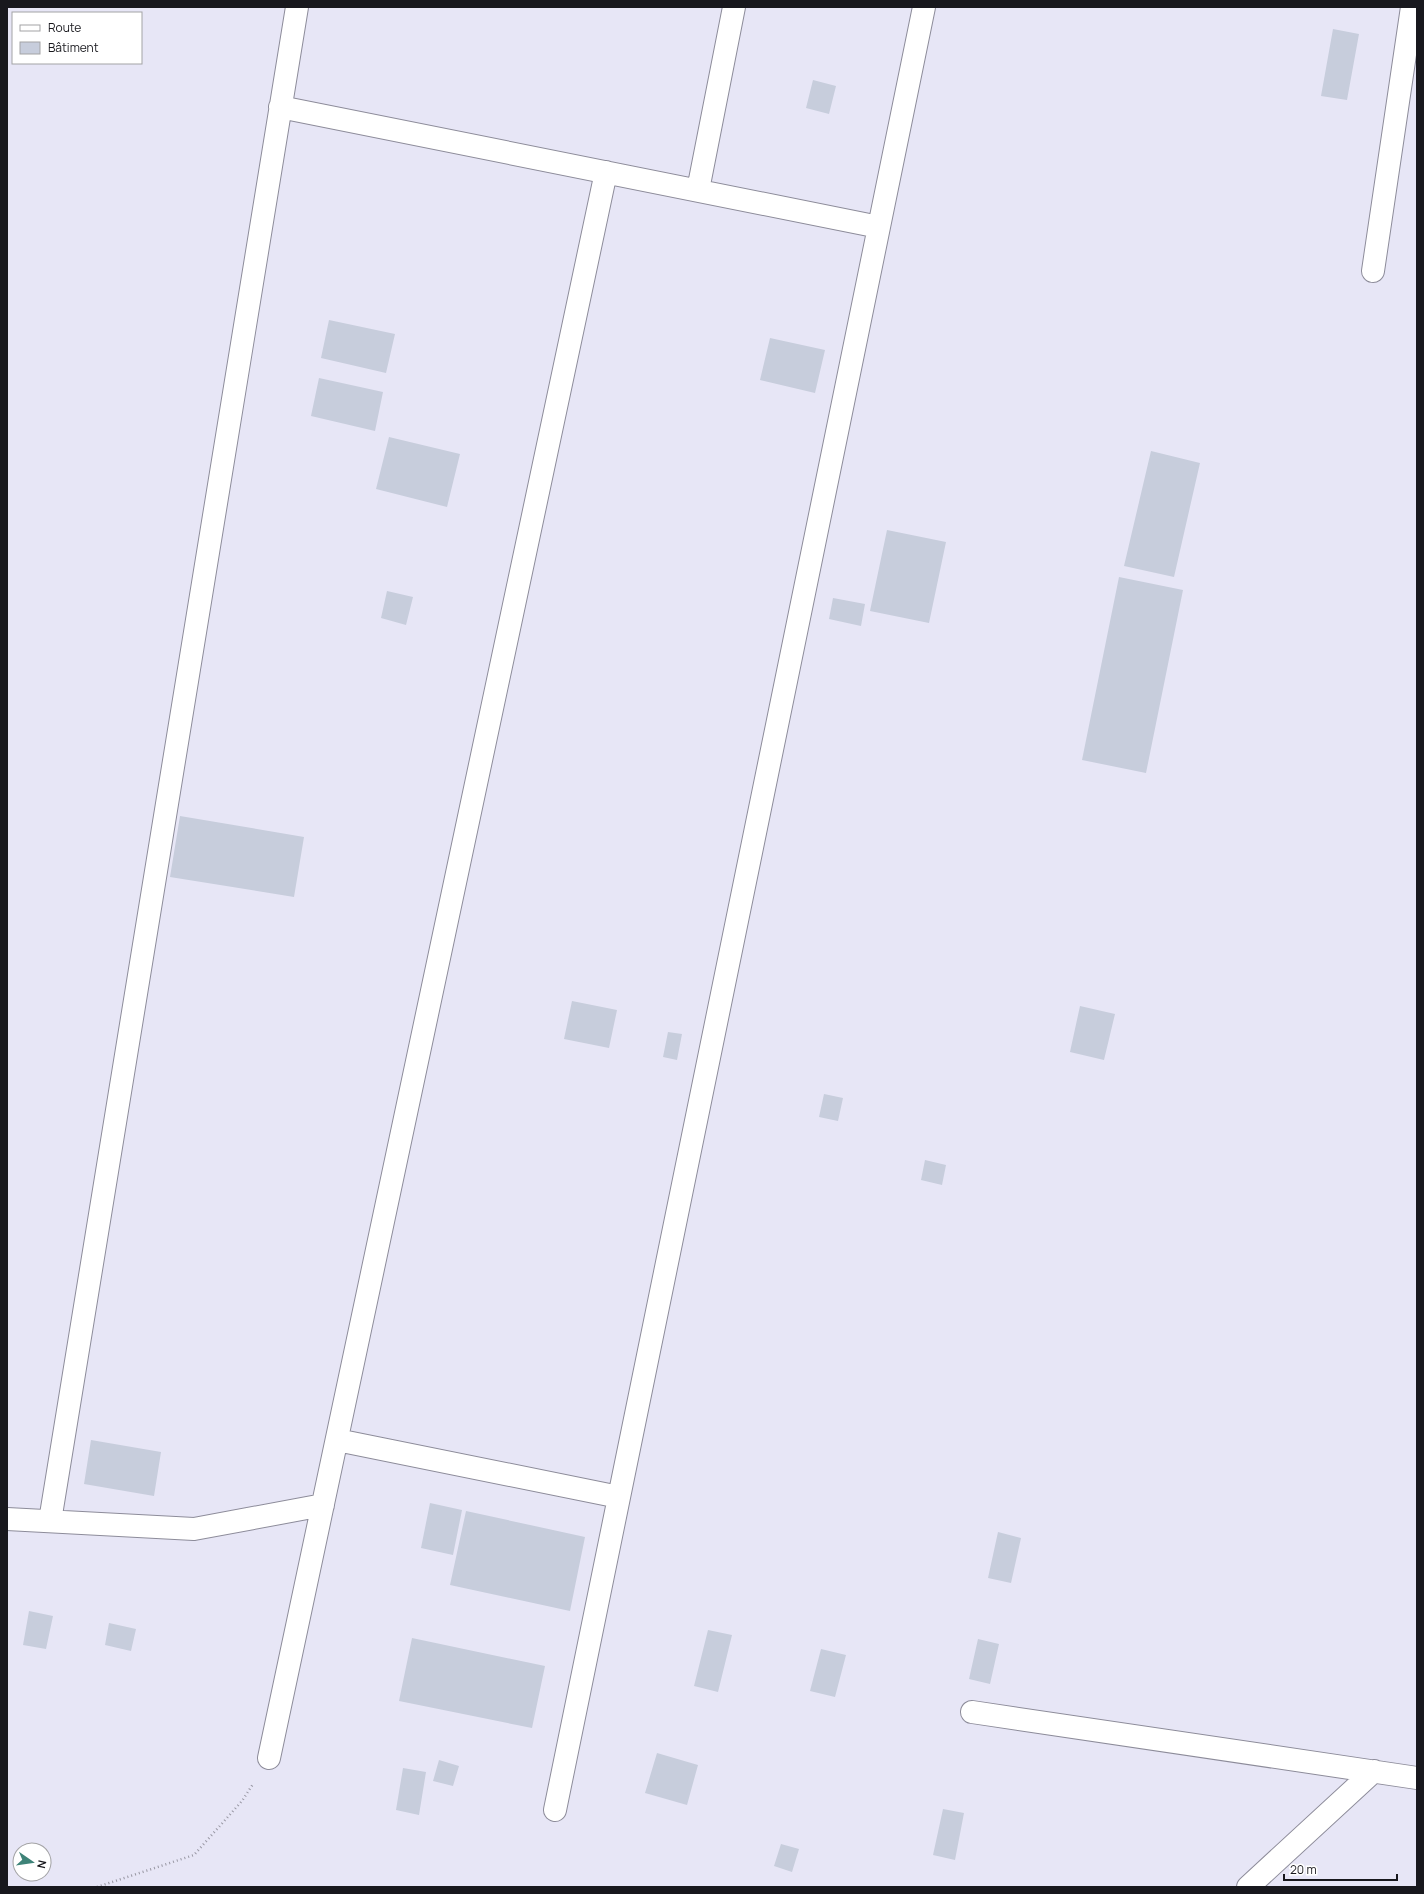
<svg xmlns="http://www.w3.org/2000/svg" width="1424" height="1894" viewBox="0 0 1424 1894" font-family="Manrope,sans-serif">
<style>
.building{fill:#c7cddc}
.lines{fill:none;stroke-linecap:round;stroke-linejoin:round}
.minor-casing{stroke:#8d8c9a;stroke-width:24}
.path{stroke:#9897a3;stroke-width:2.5;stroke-dasharray:1 3;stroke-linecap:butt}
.minor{stroke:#fff;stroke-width:22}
</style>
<rect width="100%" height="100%" fill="#e7e6f6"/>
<!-- building -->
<path class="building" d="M1333,29L1359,34L1347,100L1321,96Z
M813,80L836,86L829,114L806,108Z
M329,320L395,334L386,373L321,358Z
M770,338L825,350L815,393L760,380Z
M319,378L383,392L375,431L311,416Z
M389,437L460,454L447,507L376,489Z
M1151,451L1200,463L1174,577L1124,566Z
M887,530L946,542L929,623L870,611Z
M1119,577L1183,590L1146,773L1082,760Z
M387,591L413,597L406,625L381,618Z
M833,598L865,604L861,626L829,619Z
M180,816L304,837L294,897L170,877Z
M572,1001L617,1010L609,1048L564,1039Z
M1080,1006L1115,1014L1104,1060L1070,1052Z
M668,1032L682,1034L677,1060L663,1057Z
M824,1094L843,1098L838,1121L819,1117Z
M925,1160L946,1165L942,1185L921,1180Z
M91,1440L161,1452L154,1496L84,1484Z
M430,1503L462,1510L453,1555L421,1548Z
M466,1511L585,1537L570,1611L450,1585Z
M998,1532L1021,1538L1011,1583L988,1578Z
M29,1611L53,1616L46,1649L23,1645Z
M109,1623L136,1629L131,1651L105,1645Z
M708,1630L732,1635L718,1692L694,1686Z
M412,1638L545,1666L532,1728L399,1701Z
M978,1639L999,1644L990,1684L969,1679Z
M821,1649L846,1655L835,1697L810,1691Z
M657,1753L698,1765L687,1805L645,1793Z
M439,1760L459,1766L453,1786L433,1781Z
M403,1768L426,1772L419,1815L396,1810Z
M943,1809L964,1813L955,1860L933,1855Z
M781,1844L799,1849L792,1872L774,1866Z"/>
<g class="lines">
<defs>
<path id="minor" d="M280,107L879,227
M698,190L734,7
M1373,271L1412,7
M337,1440L619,1497
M7,1519L194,1529L323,1505
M50,1521L297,7
M972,1712L1417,1778
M269,1758L606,172
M555,1810L924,7
M1248,1887L1374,1771"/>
</defs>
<!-- minor casing -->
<use href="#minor" class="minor-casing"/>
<!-- path -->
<path class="path" d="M97,1887L194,1855L242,1801L253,1784"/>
<!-- minor -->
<use href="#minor" class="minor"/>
</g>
<!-- border -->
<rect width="1424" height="1894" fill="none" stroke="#18181d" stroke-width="16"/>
<!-- legend -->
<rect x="12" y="12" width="130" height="52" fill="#ffffff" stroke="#a3a3a5"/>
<rect x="20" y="25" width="20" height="6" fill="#ffffff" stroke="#a3a3a5"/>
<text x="48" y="32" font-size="12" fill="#18181d">Route</text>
<rect x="20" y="42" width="20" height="12" fill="#c7cddc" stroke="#a3a3a5"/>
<text x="48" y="52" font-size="12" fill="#18181d">Bâtiment</text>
<!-- north arrow -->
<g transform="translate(32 1862) rotate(103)"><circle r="19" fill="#ffffff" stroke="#a3a3a5"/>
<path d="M0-3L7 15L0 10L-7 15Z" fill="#3e8378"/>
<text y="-6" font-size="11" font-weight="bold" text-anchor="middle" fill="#18181d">N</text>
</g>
<!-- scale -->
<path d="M1284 1874v6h113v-6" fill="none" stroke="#18181d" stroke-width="2"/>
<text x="1290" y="1874" font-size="12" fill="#18181d" stroke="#ffffff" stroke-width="3" paint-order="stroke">20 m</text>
</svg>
